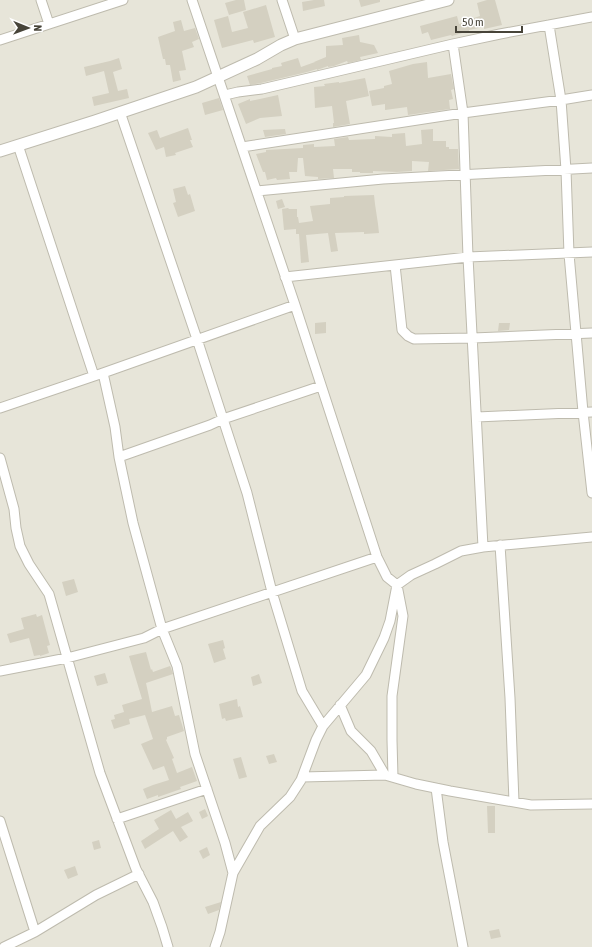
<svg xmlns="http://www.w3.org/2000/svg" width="592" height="947" viewBox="0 0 592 947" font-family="'Asap Condensed',sans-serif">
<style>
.residential{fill:#e7e5d9}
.building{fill:#d4d0c1}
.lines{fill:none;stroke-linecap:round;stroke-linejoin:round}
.minor-casing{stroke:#bebbae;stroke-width:11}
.tertiary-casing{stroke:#bebbae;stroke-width:13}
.minor{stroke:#fff;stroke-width:9}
.tertiary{stroke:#fff;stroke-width:11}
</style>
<rect width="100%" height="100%" fill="#f3f2eb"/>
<!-- residential -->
<path class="residential" d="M0,0H592V947H0Z"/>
<!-- building -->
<path class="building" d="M236,0H244L246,10L229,15L225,3Z
M314,0H324L325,6L303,11L302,2Z
M359,0H380V2L361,7Z
M487,0H495L502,25L484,29V27L469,30V31L452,36L451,35L431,40L428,32L422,34L420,26L457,16L459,24L474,20V18L480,16L477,3Z
M266,5L275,37L254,43L253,40L222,48L214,20L228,16L232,32L248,28L243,12Z
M181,20L184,31L195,28L199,39L192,42L194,47L182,51L186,70L179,71L181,80L173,82L170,65H166L165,59H163L158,37L175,31L173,22Z
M359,35L360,42L374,45L378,53L360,57L361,60L348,63L347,61L334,66L328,67V66L317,70V69L307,72L261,83L250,85L247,76L272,69V68L282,66L281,63L298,58L301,67L315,62H314L326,57V46L343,45L342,38Z
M119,58L122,69L113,72L118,91L127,89L129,98L94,106L92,97L109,93L104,71L86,76L84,67L110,61Z
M427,62L428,78L451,74L454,89L451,90L453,99L449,100L450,109L408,115L407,107L385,110V104L372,106L369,91L384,88V86L392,84L389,71L413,64Z
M365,78L369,96L346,101L350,124L333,127V123H334L332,106L315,108L314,87L325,86L324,84L339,82V83Z
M278,95L282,116L260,118L246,124L238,104L250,99V101Z
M219,98L223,110L205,115L202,103Z
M188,128L192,140H190L193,147L175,153L176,155L166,157L164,147L156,150L148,133L157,130L160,138Z
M285,129L286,134L265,137L263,130Z
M433,129V141H446V147H449V149H458L459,169L428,171L429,162L412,161V171L397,172L373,171V173H360V172H352V169H333L334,178L318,179V177L305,176L303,158H298L297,172H289L290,179L277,180L276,178L267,180L265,172H263L256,154L266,152V150L303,148V145L314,144V147L335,146L334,139L348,137L349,140L375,139V136L392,137V134L405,133L406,146L422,144L421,130Z
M185,186L188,195L190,194L195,211L178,217L173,203L176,202L173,189Z
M374,195L375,204L378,224L379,233L364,234V232L335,233L338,251L331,252L328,233L306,235L309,262L301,263L299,234H296V229L284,230L282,209L288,208L289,209H297V217H298L299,223L313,221L310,206L330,204V198L344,197V196Z
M282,199L285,207L278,209L276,201Z
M326,322V333L315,334V323Z
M499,323H510L509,330L498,331Z
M74,579L78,592L66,596L62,582Z
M36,614L37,617L42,615L50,645L47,646L49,653L40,656V655L34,656L29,638L10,643L7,634L24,629L21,618Z
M223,640L225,648L223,649L226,659L214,663L208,644Z
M146,652L151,670L152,669L153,672L170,666L171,668L173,674L146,683L149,697L152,712L172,706L175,716L179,715L184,731L167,737V739L166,740L174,758L172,759L177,773L192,767L197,781L180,787L181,789L158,797V795L147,799L143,789L153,785L169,780L164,766L153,770L141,744L153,739L145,715L129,719L130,724L114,729L111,720L115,719L114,715L124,712L122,705L142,699L129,656Z
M105,673L108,683L97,686L94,676Z
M259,674L262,683L253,686L251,677Z
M237,699L238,707L240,706L243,717L226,721L225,718L222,719L219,704Z
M274,754L277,762L269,764L266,756Z
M241,757L247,777L239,779L233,759Z
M487,806H495V833H488Z
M205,809L208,816L202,819L199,812Z
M171,810L176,819L188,812L193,821L181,827L188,837L180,842L173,831L145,849L141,841L159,829L154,820Z
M99,840L101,848L94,850L92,842Z
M207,847L210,855L203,859L199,851Z
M75,866L78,875L68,879L64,870Z
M221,902L219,910L208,914L205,907Z
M499,929L501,937L491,939L489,931Z"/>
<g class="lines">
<defs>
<path id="minor" d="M41,0L49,24
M192,0L295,305L377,557L387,577L397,585L403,616L392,696V740L393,777
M282,0L295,39
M549,25L561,100L566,170L569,254L583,412L592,493
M0,40L123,0
M453,44L463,113L468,257L483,547
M225,95L238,92L262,89L453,44L500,34L592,17
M120,112L197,339L247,493L272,592L302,691L323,726
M18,145L94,376
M242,147L463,113L561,100L592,95
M257,191L383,179L592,168
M395,265L402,330L408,336L414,339L473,338L592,333
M285,277L468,257L592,252
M103,373L115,427L119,457L133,523L162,629L177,666L195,754L225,843L233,873
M0,408L103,373L295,305
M477,417L592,412
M119,457L210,425L223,419L321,386
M0,458L14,509L16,528L20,546L29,564L49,594L100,773L136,869L153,902L162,927L168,947
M500,545L510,698L514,802
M0,671L67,658L144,638L162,629L377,557
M340,705L351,731L371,751L385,775
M302,777L385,775L416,784L450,791L531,805L592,804
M436,788L443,842L463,947
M117,819L207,789
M0,821L35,932L96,895L139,874
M4,947L35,932
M215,947L220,932L233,873L260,826L290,797L301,780L316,740L323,726L366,675L384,638L390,621L397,585L411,575L435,564L461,551L483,547L592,537"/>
<path id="tertiary" d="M0,151L95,121L196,87L257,59L281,45L295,39L448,0"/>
</defs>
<!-- minor casing -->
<use href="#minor" class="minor-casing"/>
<!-- tertiary casing -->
<use href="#tertiary" class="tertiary-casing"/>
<!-- minor -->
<use href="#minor" class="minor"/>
<!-- tertiary -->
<use href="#tertiary" class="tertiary"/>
</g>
<!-- north arrow -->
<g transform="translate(28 28) rotate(91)" stroke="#ffffff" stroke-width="3" paint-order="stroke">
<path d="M0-3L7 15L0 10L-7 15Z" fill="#474439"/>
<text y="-6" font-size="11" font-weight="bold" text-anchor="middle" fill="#474439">N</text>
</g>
<!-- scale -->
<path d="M456 26v6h66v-6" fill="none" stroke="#474439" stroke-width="2"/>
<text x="462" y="26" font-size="12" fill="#474439" stroke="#ffffff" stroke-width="3" paint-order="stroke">50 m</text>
</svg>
